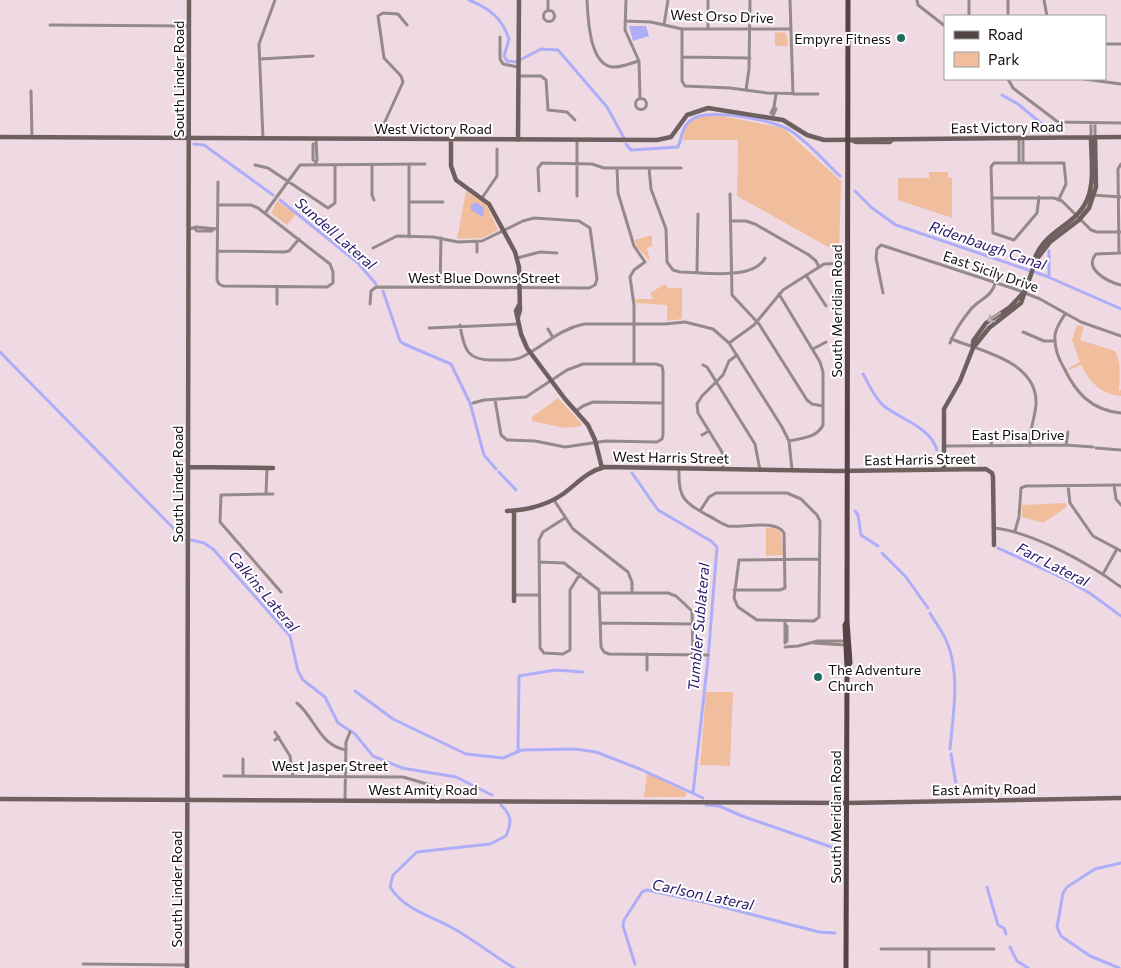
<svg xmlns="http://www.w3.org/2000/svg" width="1121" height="968" viewBox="0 0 1121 968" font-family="Commissioner,sans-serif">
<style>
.green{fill:#f0be9c}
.water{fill:#aeaef8}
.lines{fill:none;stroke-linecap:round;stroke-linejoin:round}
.canal{stroke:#aeaef8;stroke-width:3}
.street{stroke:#938a89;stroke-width:3}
.secondary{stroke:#6e605f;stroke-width:4.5}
.primary{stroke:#544443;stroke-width:5}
.oneway{stroke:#b6b0af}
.poi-dot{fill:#226b63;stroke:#fff;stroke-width:2}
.labels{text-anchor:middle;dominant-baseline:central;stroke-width:4;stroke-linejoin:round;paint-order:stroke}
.street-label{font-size:14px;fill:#100a0d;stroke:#fff}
.poi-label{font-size:14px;fill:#100a0d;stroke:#fff;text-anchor:end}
.water-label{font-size:15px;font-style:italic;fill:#281669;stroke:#fff}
</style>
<rect width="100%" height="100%" fill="#efdae3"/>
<!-- green -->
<path class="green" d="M775,32L786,33L788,46H775Z
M701,115H717L783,128L841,181L839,253L737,196L738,140H683C685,126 688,122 701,115Z
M929,172H948V177L952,178V218L898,200V178H929Z
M466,191L486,204L498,230L482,238L457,239Z
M277,201L296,214L287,225L271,213Z
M652,235V246L647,248L650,261L637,247L635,240Z
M665,284L668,288H682V319L667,321V305L636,303L635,299H653L650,293Z
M1077,325L1084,327L1080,340L1115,351C1121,361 1120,377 1119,390H1121V396C1100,394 1090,382 1081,365L1069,370L1068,368L1080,362L1072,340Z
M558,398L581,423L582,426L565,428L532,421V417Z
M1065,503L1067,507L1043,523L1022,517V505Z
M766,528H774L781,532L783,555L766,556Z
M706,692H733L730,766L700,765Z
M647,773L687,793L685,797H644Z"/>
<!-- water -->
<path class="water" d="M629,26H646L649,36L633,41Z
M476,202L484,208L483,217L471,210V205Z"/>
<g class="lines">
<!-- canal -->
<path class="canal" d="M469,0C489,8 502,18 509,39L504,56L507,61L516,62L541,49L558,50L607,107L624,138
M1002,95L1018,104L1048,129L1049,133
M194,144L204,145L273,195
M626,144L631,150L678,147C682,138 682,126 691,120C706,107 775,120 791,131C809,143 824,161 840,176
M855,191L872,208L896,225L1046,276L1121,309
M280,200L358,263L376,284
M1049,277V251
M383,291L400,341L404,344L451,364L470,403L484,455L496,469
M0,352L185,540
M863,374C869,384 875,399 884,406C902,420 930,427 937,450
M499,472L516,490
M632,473L658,510L711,541L717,547L708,659L693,793
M855,511L858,515L861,535L878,546
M191,540L204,543L213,549L290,636L298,671L303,680L325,697L338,723L355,734L373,756L402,768L456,777L492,795
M998,548L1067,580L1091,594L1121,616
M882,553L906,577L928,608
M930,613C935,622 942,631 946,640C961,672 953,715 950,749
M355,691L393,719L466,754L503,758L522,750L575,749L596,752L640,769L703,798
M518,751L519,676L555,670L583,672
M951,754L958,796
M501,805C512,816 512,822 506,836L490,844L417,852L393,875L390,887C404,909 430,916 451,927C471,938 494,956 514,968
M706,805L719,806L742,816L837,849
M987,887L998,925L1004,928L1006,934
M1010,947L1017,961L1028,968
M635,964L623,926L624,920L642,892L647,890L708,903L819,932L835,933
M1119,968L1090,956L1061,936L1057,927L1063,893L1067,887L1095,869L1121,863"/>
<!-- street -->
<path class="street" d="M548,0V9
M587,0C588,18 589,63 612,67C620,68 631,63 639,61
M626,0L625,30L639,61L640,97
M790,0L793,94
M917,0L918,5L945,26
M969,0V16
M1008,0V16
M1044,0L1047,16
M543.5 16a5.5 5.5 0 1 1 11 0a5.5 5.5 0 1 1-11 0Z
M625,21L651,22L682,29H790
M50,25L189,26
M664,25L668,0
M682,29V81L685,86L730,88L767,93L818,94
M708,29V0
M500,37V59L503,64L518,67
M1105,44H1121
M682,57L750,58
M260,59L313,56
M518,76H534H522
M534,76H541L546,80L548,110L567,112L575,120
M1008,79L1013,88L1058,122L1121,123
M1084,79L1121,84
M746,90L749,69L750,0
M31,91L32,137
M635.5 104a5.5 5.5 0 1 1 11 0a5.5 5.5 0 1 1-11 0Z
M774,107L776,94
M772,118L776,109L774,107L771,113L773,114
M1091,123V138
M1095,123V137
M263,139L259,44L275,0
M377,139L403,82L401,76L384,58L378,16L383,13L398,14L407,25
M1023,139V163
M577,140V196
M315,161L313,160V144H315
M1019,163V139
M372,164V195L374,200
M255,165L268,168L328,208L335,203V165
M315,165L317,160L316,139
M617,168L618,193L634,246L645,262L634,270L630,277L634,305V364
M649,168L651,189L666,229L667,262L673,270L680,272C704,272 753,281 765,258
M539,191L538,168L542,163L592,164L604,168H681
M730,194L732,295L759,324L807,400L812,404L823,406
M1092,195L1121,197
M1039,197L1037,213L1014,240L993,233L991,167L994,163H1064L1066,184L1059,199
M482,198L497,176V149
M992,198H1054L1062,201L1091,230L1097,232H1121
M409,202H443
M218,205H251L258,208L330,264L333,272V283L327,287L223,286L219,284L217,280L218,182
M265,213L300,165L425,164
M730,221H746L755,224L809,255L816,261L819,267
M189,229L196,227L217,229
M195,229L197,231H212L213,229
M409,237V164
M477,242V252
M217,251L284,252L289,251L299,239
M1119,253L1118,169L1121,164
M1120,253L1096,254C1083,269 1108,282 1121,285
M517,258L540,252L557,253
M697,272L698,214
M806,275L826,306
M440,288L441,238
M883,293L876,258L877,249L881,245L1015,289L1040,299L1081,322L1121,336
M779,294L820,362L823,372V425C817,438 801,438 789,441
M277,304V286
M370,304L371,291L376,287L589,288L595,285L597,279L590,228L579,221L534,218L523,221L482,241L458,242L433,237L397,236L373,248
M1065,314C1061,321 1056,327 1055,335C1054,347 1058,358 1064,368C1076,393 1091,410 1121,413
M460,325C464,351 468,361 495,360C504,360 514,361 522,357C544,346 559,329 584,324H665L685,322L713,329L729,343L782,427L789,441L792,470
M429,328L519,324
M548,329L552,336
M1023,332L1044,341H1055
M951,339C982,351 1038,362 1036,404C1035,419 1029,429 1030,446
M729,343L754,325L783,290L824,264L847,263
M950,343C955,330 962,320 971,309C980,299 991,297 995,284
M813,349L826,342
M703,365L707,367L755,444L760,470
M473,403L484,400L526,397L567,370L583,364H656L662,366L663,371V435L662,439L657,442L606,441L565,447L535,441L507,440L501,435L495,400
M576,411L583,406L593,402L663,403
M702,435L709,431
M991,445L993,433
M1066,445L1068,432
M944,446L1066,445L1093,447
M1096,448L1121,450
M723,469L722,452L698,413L697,404L702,396L723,375L729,361L737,355
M679,470C678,498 684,502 707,515C714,518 721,524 728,526C742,528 776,519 784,533L785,588L780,590H734
M1114,485L1116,499L1121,505
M1068,486L1070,503L1093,536L1121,551
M266,494L267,468
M273,494L221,495L220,522L281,592
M554,500L573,529L628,572L632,582V593
M700,511L709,497L716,493H787L801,499L817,515L820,521L819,615V617L814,621L757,620L738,607L734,598L739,560L819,559
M565,518L543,532L539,540L540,648L544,653L563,654L570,650V590L580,574
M994,528C1033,532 1090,564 1121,587
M1015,531L1019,517L1021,488L1026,486L1121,485
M539,562L564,563L599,590L601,647L604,652L609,654L708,655
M1103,574L1117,549
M601,593H668L676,596L692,611L693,655
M514,595H539
M785,621V643L787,641V626L785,625
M601,623L693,624
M814,643L845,645
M785,647L798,646L818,641H845
M647,670V654
M297,703C316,719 319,745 346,750
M275,732L290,756L293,776
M275,740L279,737
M224,776L403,777L434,786
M243,776V759
M345,800L346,742L350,732
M881,949H994
M929,950V968
M83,964L187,965"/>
<!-- secondary -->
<path class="secondary" d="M0,137L657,140L671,137L687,115L708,108L783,120L807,135L824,140L1121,137
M451,139V166L456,180L489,204L515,252L519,267L520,310L518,317
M518,140L519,0
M851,140L856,142H890L892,140
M1034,260C1045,229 1075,227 1087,200C1095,182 1091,156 1091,138
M519,305L516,311L521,334L527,348L565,399L588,425L595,440L602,468
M973,348L989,328L1021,303L1036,260L1050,242L1079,220L1089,208L1096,187L1095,137
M188,467L273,468
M944,470V409L960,381L973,348V341L986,323L1010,307L1024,292
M507,511C527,510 546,506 563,494C577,484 587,471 605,467L837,471L986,469L992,473L993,477L994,545
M514,601V511
M0,799L847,803L1121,798
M187,968L189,0"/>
<!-- primary -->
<path class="primary" d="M847,667L850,663L847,621L848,0
M846,968L847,667L845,625L847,621"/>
</g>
<!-- one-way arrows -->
<defs><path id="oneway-shaft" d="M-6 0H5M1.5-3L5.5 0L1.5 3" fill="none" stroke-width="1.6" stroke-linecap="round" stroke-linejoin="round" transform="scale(1.25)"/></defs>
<use class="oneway" href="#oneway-shaft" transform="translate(994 317) rotate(145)"/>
<!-- markers -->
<g class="poi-dot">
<circle cx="901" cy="38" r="5"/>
<circle cx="818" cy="677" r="5"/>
</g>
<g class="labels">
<!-- street labels -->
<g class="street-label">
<text transform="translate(722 16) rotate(2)">West Orso Drive</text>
<text transform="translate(178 79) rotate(-90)">South Linder Road</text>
<text transform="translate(1007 127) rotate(-1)">East Victory Road</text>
<text x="433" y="128">West Victory Road</text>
<text transform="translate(991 271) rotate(19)">East Sicily Drive</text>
<text x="484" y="277">West Blue Downs Street</text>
<text transform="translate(836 311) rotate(-90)">South Meridian Road</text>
<text x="1018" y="434">East Pisa Drive</text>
<text transform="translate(671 457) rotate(1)">West Harris Street</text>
<text transform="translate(920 459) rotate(-1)">East Harris Street</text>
<text transform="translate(177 484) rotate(-90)">South Linder Road</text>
<text x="330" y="765">West Jasper Street</text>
<text x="423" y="789">West Amity Road</text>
<text transform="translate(984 789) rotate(-1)">East Amity Road</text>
<text transform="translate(835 817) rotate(-90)">South Meridian Road</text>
<text transform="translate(176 889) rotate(-90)">South Linder Road</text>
</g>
<!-- poi labels -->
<g class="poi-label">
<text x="891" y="38">Empyre Fitness</text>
<text x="828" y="669" text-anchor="start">The Adventure<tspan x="828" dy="16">Church</tspan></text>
</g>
<!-- water labels -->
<g class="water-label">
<text transform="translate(336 233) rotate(41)">Sundell Lateral</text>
<text transform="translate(988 245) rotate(19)">Ridenbaugh Canal</text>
<text transform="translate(1053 564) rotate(27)">Farr Lateral</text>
<text transform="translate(264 591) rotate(50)">Calkins Lateral</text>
<text transform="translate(698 627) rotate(-85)">Tumbler Sublateral</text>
<text transform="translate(703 894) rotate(12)">Carlson Lateral</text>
</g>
</g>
<!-- legend -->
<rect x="944" y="15" width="162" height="65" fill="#ffffff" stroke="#9f9d9e"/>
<rect x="954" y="31" width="25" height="8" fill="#544443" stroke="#9f9d9e"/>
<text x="988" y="40" font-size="15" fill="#100a0d">Road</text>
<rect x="954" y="52" width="25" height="15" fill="#f0be9c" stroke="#9f9d9e"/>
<text x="988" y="65" font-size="15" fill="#100a0d">Park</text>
</svg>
